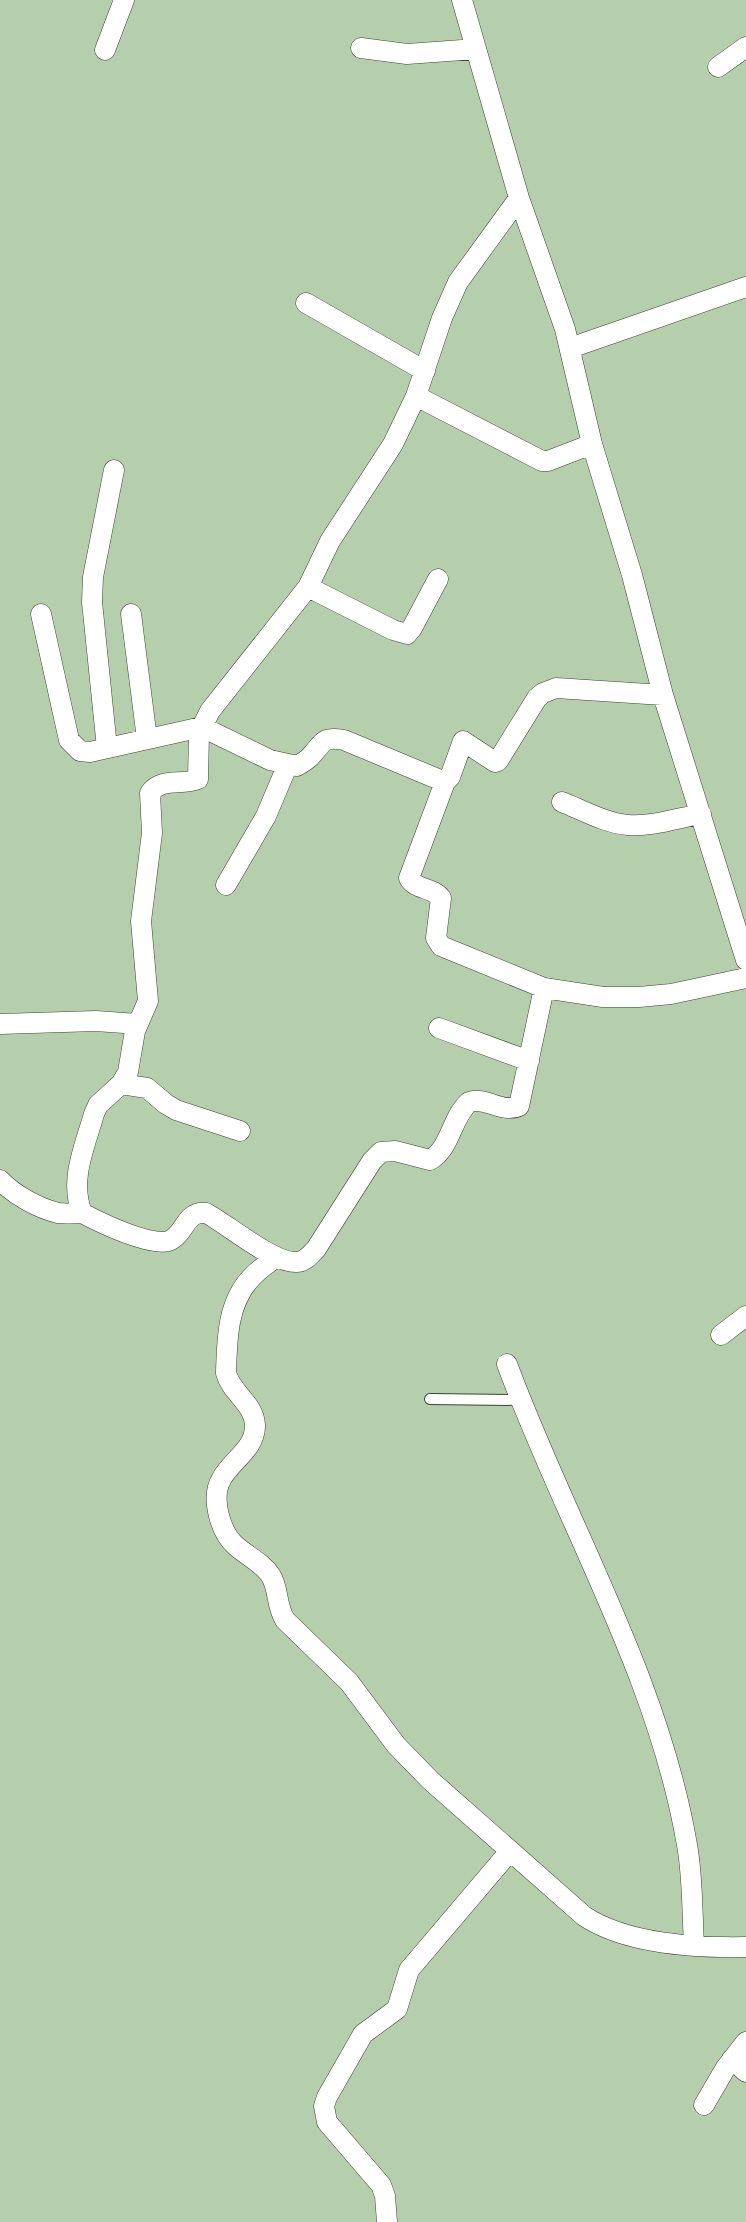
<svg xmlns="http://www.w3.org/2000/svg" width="746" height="2222" viewBox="0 0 746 2222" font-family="Figtree,sans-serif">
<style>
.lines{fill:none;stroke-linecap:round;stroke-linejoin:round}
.service-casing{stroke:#35492c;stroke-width:12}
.minor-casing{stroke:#35492c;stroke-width:21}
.service{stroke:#fff;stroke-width:10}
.minor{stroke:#fff;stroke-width:20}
</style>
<rect width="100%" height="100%" fill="#b5ceab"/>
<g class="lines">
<defs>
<path id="service" d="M430,1399L520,1400"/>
<path id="minor" d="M462,0L519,198L565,329L592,444L632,575L663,695L746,960
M361,48L407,54L476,49
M105,50L124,0
M718,67L746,47
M519,198L458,282L442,318L416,396L393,444L330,541L308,587L210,711L199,733L198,779C181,786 162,777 150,793L152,833L141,921L148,1001L135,1031L128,1072L121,1084L98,1105L94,1114C85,1146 69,1180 82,1213C99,1222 154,1249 171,1240C186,1232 185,1211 206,1213C227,1224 274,1264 297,1262C305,1262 310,1255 316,1249L372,1161L381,1152L395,1151L430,1160C451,1148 451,1118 469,1102C485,1096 503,1114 519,1106L544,988
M306,303L425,371
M570,348L746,287
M416,396L542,461H548L592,444
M308,587L393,630L407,634L412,628L438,579
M41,614L69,740L80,751L90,752L202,727L270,760L297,766C302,763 307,760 310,757C324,742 322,736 344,740L445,782L450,777L463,741L495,762L498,761L537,698L543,693L556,688L663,695
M131,614L147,739
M107,748L92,602L93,577L114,470
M445,782L409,878C415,890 433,887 441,898L436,938L441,946L544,988L603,997H639L671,994L746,978
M562,802C582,810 605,823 628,825C652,827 678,818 701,814
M226,885L266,816L288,764
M0,1024L96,1021L138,1024
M439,1028L529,1061
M121,1084L147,1088L166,1104L176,1110L240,1131
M0,1180C14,1195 38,1208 58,1213C66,1214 75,1213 82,1213
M277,1257C268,1263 259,1269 251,1278C227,1303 227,1341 226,1373C231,1393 254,1403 255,1425C256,1448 232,1460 222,1478C210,1497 220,1532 236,1546C247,1556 263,1563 271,1576C279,1589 276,1606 285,1620L349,1682L396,1745L430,1780L584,1916C626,1944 697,1948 746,1947
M721,1335L746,1316
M507,1364C566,1524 658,1675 687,1845C693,1878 692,1912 694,1945
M732,2059L746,2072
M704,2105L725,2069L746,2042
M387,2222L385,2196L381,2185L327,2122L324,2106L327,2097L363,2034L397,2009L409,1970L510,1851"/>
</defs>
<!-- service casing -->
<use href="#service" class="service-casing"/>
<!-- minor casing -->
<use href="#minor" class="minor-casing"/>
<!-- service -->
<use href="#service" class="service"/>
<!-- minor -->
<use href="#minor" class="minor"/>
</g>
</svg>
